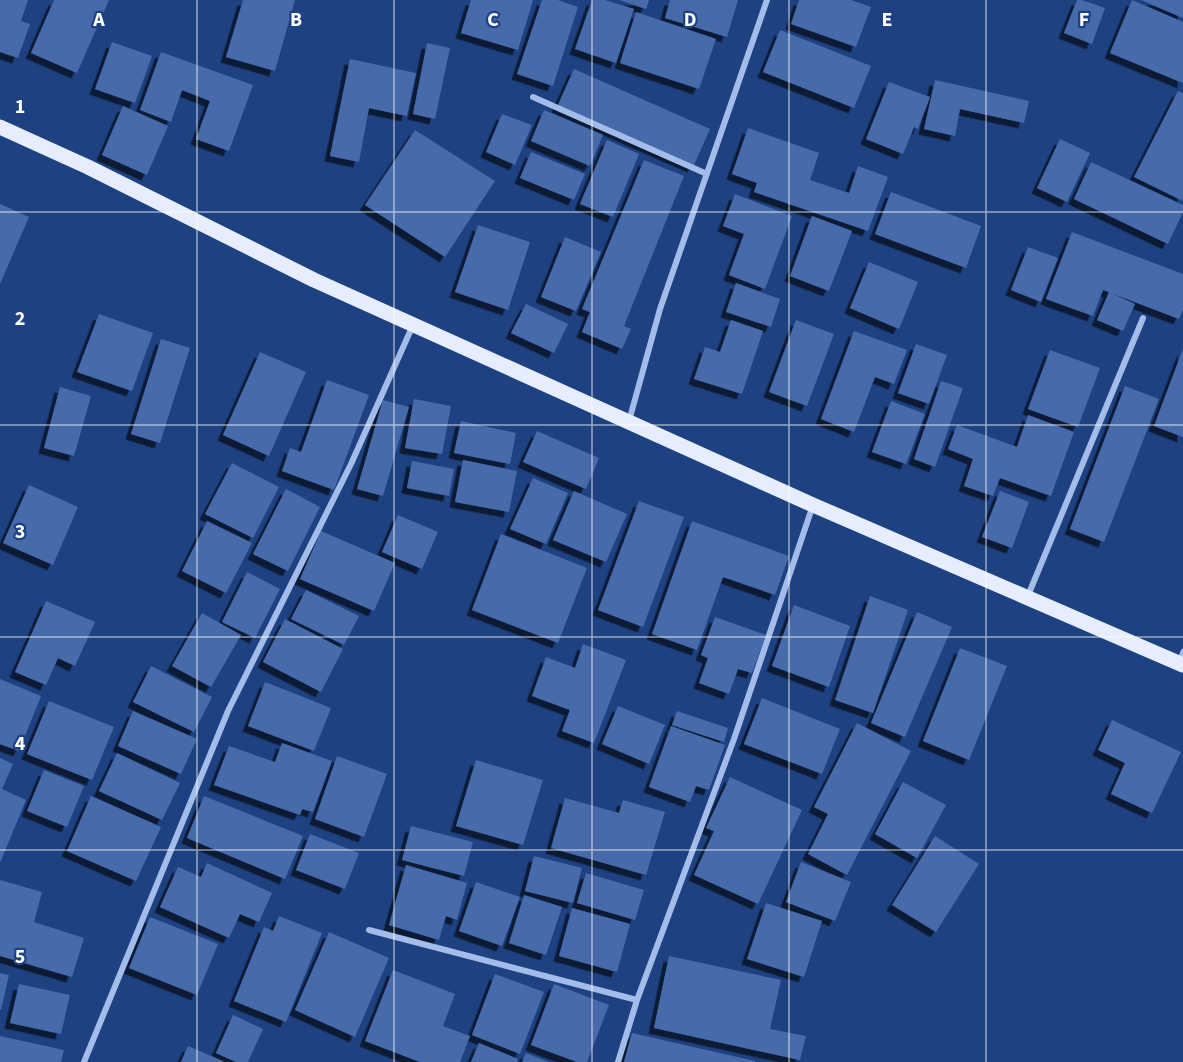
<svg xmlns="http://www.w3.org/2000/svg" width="1183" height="1062" viewBox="0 0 1183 1062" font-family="'Source Sans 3',sans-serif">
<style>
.building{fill:#466aab;filter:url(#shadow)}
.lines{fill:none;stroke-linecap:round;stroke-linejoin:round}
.lane{stroke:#a3bce9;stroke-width:4.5}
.street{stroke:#a3bce9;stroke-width:6}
.primary{stroke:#e6edfe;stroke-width:15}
.grid{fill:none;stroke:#fff;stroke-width:1.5;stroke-opacity:0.55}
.grid-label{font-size:20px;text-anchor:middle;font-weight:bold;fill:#fff;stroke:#1e4181;stroke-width:4.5;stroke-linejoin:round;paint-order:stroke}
</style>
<defs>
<filter id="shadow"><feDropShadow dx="-5.5" dy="5.5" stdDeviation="0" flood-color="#0009"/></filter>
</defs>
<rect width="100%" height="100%" fill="#1e4181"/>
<!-- building -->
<path class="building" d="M0,0H28L21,21L30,24L18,58L0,52Z
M54,0H109L77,73L31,53Z
M243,0H295L275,71L226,57Z
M471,0H533L518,50L461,33Z
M542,0H558L578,7L553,86L517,74Z
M592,0H605L634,9L616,63L575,49Z
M619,0H649L646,9Z
M670,0H738L727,37L665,18Z
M799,0H851L871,7L856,47L791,24Z
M1077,0H1082L1105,8L1092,44L1064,33Z
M1132,0L1183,22V83L1110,53Z
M1141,0H1183V18Z
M636,12L716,39L699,89L620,63Z
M780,30L871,66L854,108L763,72Z
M112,42L152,56L135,103L95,89Z
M427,43L450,48L435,119L413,114Z
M161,52L253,85L229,151L196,139L210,101L182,90L171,122L140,110Z
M350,59L416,73L407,116L369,108L359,162L330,156Z
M574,69L710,129L693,167L557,107Z
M935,80L1029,101L1024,123L960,109L955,136L924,129Z
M889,82L930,97L918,129L914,127L903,154L866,139Z
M1178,91L1183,93V201L1134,177Z
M123,106L168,126L147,175L102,155Z
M544,110L603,135L590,166L531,141Z
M502,114L532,125L515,165L486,152Z
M748,128L819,153L810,180L849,193L858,166L888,177L868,231L754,192L757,183L732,174Z
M415,130L495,181L445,257L365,205Z
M1060,139L1090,153L1067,202L1037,188Z
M607,140L639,154L613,217L580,204Z
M531,152L585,174L574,200L520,178Z
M644,160L684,176L624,326L631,329L622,349L582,332L590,312L582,309Z
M1091,162L1183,205V212L1168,244L1074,199Z
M891,192L981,226L966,268L875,234Z
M735,194L792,216L765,289L729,275L744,234L723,226Z
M0,204L29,217L0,284Z
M812,216L852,231L829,291L790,276Z
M478,225L530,242L508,310L455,292Z
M1072,232L1183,274V310L1179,319L1111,293L1135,304L1123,331L1097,320L1109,292L1103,290L1093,316L1046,299Z
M565,237L601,252L576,311L541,297Z
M1028,247L1058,258L1041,302L1011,290Z
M869,262L918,282L899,329L850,308Z
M736,283L780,299L771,327L726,312Z
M526,304L568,324L554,353L511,333Z
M99,314L153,333L132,391L77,372Z
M731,320L763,331L742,394L694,379L705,347L720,352Z
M796,320L834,334L807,406L769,392Z
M854,331L907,350L894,384L875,377L854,432L821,419Z
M161,339L190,348L160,443L131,434Z
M916,344L947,355L929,404L898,393Z
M1183,349V437L1154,426Z
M1050,350L1100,368L1078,427L1028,409Z
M260,352L306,372L269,456L223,435Z
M327,380L369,395L334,490L282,471L290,448L301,452Z
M941,381L963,388L935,467L914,459Z
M1125,386L1159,399L1104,542L1070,529Z
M60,387L91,396L74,456L44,448Z
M414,399L451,406L442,454L405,448Z
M383,400L409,407L383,496L357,489Z
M891,401L925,414L906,464L872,452Z
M1028,415L1074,432L1051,496L1000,478L993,496L964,486L973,459L948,449L957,425L1017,447Z
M461,421L516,433L510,464L454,453Z
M537,431L599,458L586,489L523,462Z
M463,460L517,471L509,512L455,502Z
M412,461L454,469L449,496L407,488Z
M232,463L279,487L253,538L205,514Z
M533,478L568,493L546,544L510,529Z
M29,485L78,507L53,565L3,543Z
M286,489L320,507L288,571L253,554Z
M574,491L627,514L606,562L553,540Z
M1000,491L1029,502L1012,548L982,537Z
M639,501L684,517L643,627L598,610Z
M398,515L438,532L422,569L382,552Z
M207,521L252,543L226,593L182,571Z
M692,521L789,556L775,595L723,577L697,650L652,634Z
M321,531L395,563L374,611L300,579Z
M501,534L587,568L558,643L472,610Z
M247,572L280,589L255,638L222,622Z
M306,590L359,616L344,645L291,619Z
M870,596L908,610L873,713L835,700Z
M46,601L95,622L75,666L58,658L46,685L15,672Z
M794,605L850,626L829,687L772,666Z
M917,612L952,627L905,737L871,723Z
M202,613L241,635L211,687L172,666Z
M715,617L766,635L752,673L738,669L729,694L699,683L708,658L701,655Z
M285,619L343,649L321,692L263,662Z
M583,644L626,660L594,743L562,731L570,710L532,696L546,657L575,668Z
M960,648L1007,666L969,760L923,741Z
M151,666L212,697L194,732L133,702Z
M0,679L41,696L19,751L0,744Z
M265,682L331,708L314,751L248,726Z
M762,698L840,729L822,774L744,744Z
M49,701L114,727L92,780L27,754Z
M618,706L665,725L649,764L602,744Z
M133,711L197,739L181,774L118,746Z
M677,711L728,728L724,742L672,725Z
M1112,720L1181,752L1152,813L1111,794L1125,763L1098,750Z
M857,723L911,751L847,875L808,854L828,814L814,807Z
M671,726L725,745L709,790L696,786L690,802L649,787Z
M282,743L332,761L313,812L302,809L300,815L214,785L229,746L275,762Z
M117,753L180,783L162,820L99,791Z
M337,756L387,774L364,837L315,819Z
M0,758L13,764L2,789L26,800L0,863Z
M476,760L543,780L523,845L456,826Z
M44,770L84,786L67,827L27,811Z
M730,777L802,810L758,904L694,875L714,831L706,828Z
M903,782L946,805L917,858L875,834Z
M91,796L161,827L136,881L67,851Z
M204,796L303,836L285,879L187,838Z
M565,798L619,813L623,800L665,812L646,875L551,848Z
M411,826L473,842L464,876L402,860Z
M310,834L359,853L345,889L296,870Z
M935,836L979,864L936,932L892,905Z
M534,856L582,868L573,903L525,891Z
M801,862L851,882L835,921L786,902Z
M207,863L272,893L259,922L240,914L229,938L160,907L178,867L201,877Z
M406,865L467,883L457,920L446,916L439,940L389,925Z
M586,873L644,890L635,920L577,903Z
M0,880L42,892L34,922L84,938L72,977L0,956Z
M476,882L520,897L502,946L459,931Z
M524,895L562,907L546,955L509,943Z
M766,903L822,921L804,977L747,959Z
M572,908L630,924L617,972L559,956Z
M279,916L322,933L286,1022L234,1001L264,927L273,931Z
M150,917L218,944L197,995L129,968Z
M329,932L389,958L355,1037L295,1010Z
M669,956L781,980L770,1029L806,1036L800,1060L654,1028Z
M393,970L455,994L443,1026L470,1036L460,1062H420L365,1041Z
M0,973L9,975L1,1010L0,1009Z
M495,974L544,992L520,1054L472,1035Z
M19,984L70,995L61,1034L10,1023Z
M554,984L609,1005L587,1062H577L531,1045Z
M233,1015L263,1029L248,1062H236L216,1053Z
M632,1033L755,1061V1062H624Z
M0,1036L64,1050L61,1062H0Z
M479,1043L518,1059L517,1062H471Z
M188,1046L225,1062H181Z
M526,1053L549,1062H522Z"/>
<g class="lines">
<!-- lane -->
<path class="lane" d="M1179,661L1183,651"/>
<!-- street -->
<path class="street" d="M533,97L707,174
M629,421L660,309L767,0
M1027,598L1143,318
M369,930L637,1000
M84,1062L228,711L351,464L413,325
M618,1062L637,1000L734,739L813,505"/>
<!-- primary -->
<path class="primary" d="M0,127L88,167L314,280L813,505L1183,665"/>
</g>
<!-- grid -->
<path class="grid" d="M197,0V1062M394,0V1062M592,0V1062M789,0V1062M986,0V1062M0,212H1183M0,425H1183M0,637H1183M0,850H1183"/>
<g class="grid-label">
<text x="99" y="26">A</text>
<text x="296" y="26">B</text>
<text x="493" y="26">C</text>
<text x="690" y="26">D</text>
<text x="887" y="26">E</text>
<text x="1084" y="26">F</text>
<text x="20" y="113">1</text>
<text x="20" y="325">2</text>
<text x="20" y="538">3</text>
<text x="20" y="750">4</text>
<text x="20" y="963">5</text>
</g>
</svg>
